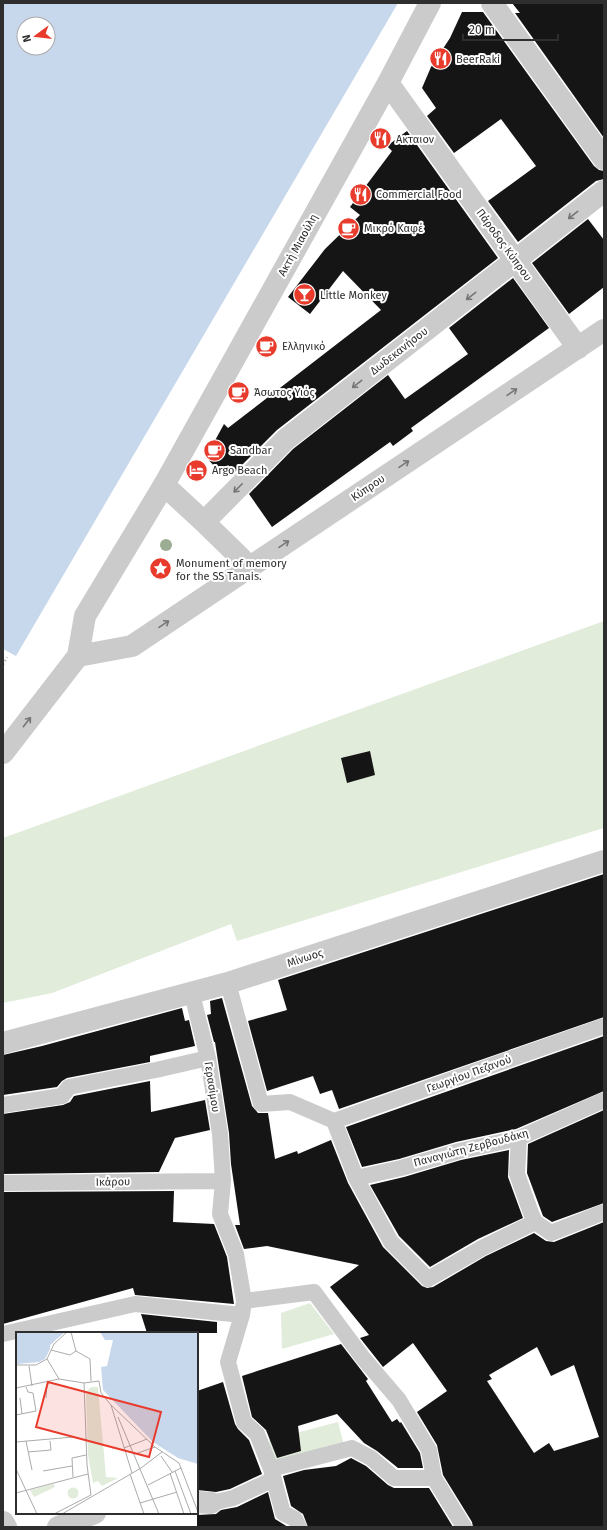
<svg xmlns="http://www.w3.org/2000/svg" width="607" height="1530" viewBox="0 0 607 1530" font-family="'Fira Sans',sans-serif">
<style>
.green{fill:#e1ecdb}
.water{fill:#c7d8ec;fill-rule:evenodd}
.building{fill:#151515;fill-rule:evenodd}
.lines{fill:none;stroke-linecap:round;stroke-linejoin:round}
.path{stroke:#cbcbcb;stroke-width:2.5;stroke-dasharray:2 2;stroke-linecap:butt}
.service{stroke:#cbcbcb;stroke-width:16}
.minor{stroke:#cbcbcb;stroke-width:22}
.tertiary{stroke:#cbcbcb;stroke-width:22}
.tree{fill:#9bad93}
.oneway{stroke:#757575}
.labels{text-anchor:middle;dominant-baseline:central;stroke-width:4;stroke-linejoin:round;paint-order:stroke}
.poi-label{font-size:11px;fill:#2e2e2e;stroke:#fff;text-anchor:start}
.street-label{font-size:11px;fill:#2e2e2e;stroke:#fff}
.inset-road{fill:none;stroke:#ababab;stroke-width:1}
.view{fill:#e83b2c;fill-opacity:0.15;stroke:#e83b2c;stroke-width:2}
.inset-edge{fill:none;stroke:#2e2e2e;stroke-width:2}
</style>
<rect width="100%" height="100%" fill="#fff"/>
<!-- green -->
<path class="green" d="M604,621V828L237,941L231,924L52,993L3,1003V838Z
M310,1303L334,1334L282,1349L281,1313Z
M338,1422L344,1445L273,1463L269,1440Z"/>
<!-- water -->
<path class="water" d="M3,3H398L16,656L3,649ZM24,24H48V48H24Z"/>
<!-- building -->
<path class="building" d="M512,3H604V138L515,13H520Z
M462,12H483L594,166L599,170L604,171V179L596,181L518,242L488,201L536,166L501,119L454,153L427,116L436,108L422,88L431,67L450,38Z
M407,131L498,258L277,430L234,473L230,467L222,475L206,457L224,424L228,428L381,310L343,271L310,314L288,297L325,249L360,215L350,207L392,151L387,146Z
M588,219L604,240V287L569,314L532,263Z
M513,278L549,328L411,428L413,431L393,446L390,442L272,527L249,494L293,449L388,375L405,399L468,354L449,328Z
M370,751L375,775L347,783L341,758Z
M604,874V1017L339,1109L332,1090L320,1094L313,1076L267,1091L248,1021L287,1010L278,980Z
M222,998L252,1106L258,1113H268L275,1159L297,1151L298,1154L331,1140L348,1183L383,1247L422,1286L427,1288L433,1287L486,1256L534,1233L546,1241L554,1242L604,1222V1527H473L472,1522L443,1475L437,1445L417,1412L447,1391L413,1343L383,1367L360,1338L369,1335L330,1287L359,1265L267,1246L244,1249L235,1225H240L231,1164L229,1133L215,1042H214L207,1015L211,1014L210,1001ZM537,1347L551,1376L574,1365L599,1437L554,1451L549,1443L534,1453L487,1381L492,1379L489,1375Z
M182,1008L185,1021L189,1020L195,1046L150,1056V1062L67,1078L62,1081L57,1087L3,1095V1055L42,1046Z
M604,1036V1091L516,1129L456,1142L399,1159L362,1167L346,1127Z
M150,1081L151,1112L205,1100L210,1130L175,1138L159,1172L3,1174V1114L63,1105L70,1102L74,1096Z
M604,1110V1203L552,1222L543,1216L527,1173L528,1144Z
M509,1150L508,1177L523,1218L478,1239L430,1267L399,1236L370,1185L404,1177L461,1160Z
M174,1191L173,1222L214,1224L227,1257L234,1304L135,1295L133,1288L3,1324V1192Z
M141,1314L217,1322V1333H147Z
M341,1344L368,1379L366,1381L392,1422L397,1419L400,1423L401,1422L420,1453L423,1468H398L377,1451L364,1443L337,1414L298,1426L301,1451L277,1458L266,1430L252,1417L242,1376Z
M223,1382L235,1424L238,1429L249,1440L262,1474L230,1489L216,1492L197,1490V1391Z
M351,1458L366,1466L388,1485L394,1488H429L453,1527H308L303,1514L291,1506L283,1476L304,1470L336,1466Z
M268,1492L275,1519L288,1527H197V1515L216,1514L221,1510L237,1507Z"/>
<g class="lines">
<!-- path -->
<path class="path" d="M3,665L7,657"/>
<!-- service -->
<path class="service" d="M228,983L261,1104L290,1102L334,1121L356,1178L391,1242L428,1279L482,1248L535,1222L551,1233L604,1212
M192,994L208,1058L220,1134L223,1181L220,1214L236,1254L244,1301L314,1292L363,1358L399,1400L429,1450L434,1478L464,1527
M3,1105L62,1096L69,1087L156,1070L208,1058
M334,1121L604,1026
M519,1138L517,1174L531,1213L535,1222
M356,1178L401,1168L459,1151L519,1138L604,1100
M3,1183L223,1181
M244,1301L242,1315L228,1362L244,1422L257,1434L271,1469L283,1513L295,1519L299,1527
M3,1334L135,1304L242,1315
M271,1469L352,1448L371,1458L394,1478H434
M211,1503L233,1498L274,1479"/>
<!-- minor -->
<path class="minor" d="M492,3L604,159
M388,83L578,348
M164,485L388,83L430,3
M3,1043L228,983L604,861
M197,1502L211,1503
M58,1527L95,1513"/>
<!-- tertiary -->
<path class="tertiary" d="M204,522L285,440L604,191
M78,656L85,616L164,485L204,522L250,567
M3,753L78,656L132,646L604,330
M3,1522L6,1527"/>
</g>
<!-- trees -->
<circle class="tree" cx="166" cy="545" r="6"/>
<!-- one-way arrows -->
<defs><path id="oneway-shaft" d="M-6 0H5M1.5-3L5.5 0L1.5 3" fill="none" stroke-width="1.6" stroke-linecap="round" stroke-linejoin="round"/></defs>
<g class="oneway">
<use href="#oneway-shaft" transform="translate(573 215) rotate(142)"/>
<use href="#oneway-shaft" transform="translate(471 296) rotate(142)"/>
<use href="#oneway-shaft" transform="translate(357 384) rotate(142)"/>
<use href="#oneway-shaft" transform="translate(512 392) rotate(-34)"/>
<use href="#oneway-shaft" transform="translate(404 464) rotate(-34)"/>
<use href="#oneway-shaft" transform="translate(238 488) rotate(135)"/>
<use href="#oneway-shaft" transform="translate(284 544) rotate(-34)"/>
<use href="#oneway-shaft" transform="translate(164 624) rotate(-34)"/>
<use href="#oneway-shaft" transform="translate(27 722) rotate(-52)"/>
</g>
<!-- icons -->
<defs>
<symbol id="restaurant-disc" viewBox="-11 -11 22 22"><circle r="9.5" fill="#e83b2c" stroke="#fff"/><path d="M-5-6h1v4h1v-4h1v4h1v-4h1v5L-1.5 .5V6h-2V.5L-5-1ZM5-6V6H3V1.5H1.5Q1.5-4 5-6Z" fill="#fff"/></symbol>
<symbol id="cafe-disc" viewBox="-11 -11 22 22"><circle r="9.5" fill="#e83b2c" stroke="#fff"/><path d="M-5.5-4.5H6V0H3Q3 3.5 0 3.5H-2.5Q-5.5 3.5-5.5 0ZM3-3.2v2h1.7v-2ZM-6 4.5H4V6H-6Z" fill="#fff"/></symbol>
<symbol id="bar-disc" viewBox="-11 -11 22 22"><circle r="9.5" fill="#e83b2c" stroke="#fff"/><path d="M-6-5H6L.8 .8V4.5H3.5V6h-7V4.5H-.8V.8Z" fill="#fff"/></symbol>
<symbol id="hotel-disc" viewBox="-11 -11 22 22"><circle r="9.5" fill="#e83b2c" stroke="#fff"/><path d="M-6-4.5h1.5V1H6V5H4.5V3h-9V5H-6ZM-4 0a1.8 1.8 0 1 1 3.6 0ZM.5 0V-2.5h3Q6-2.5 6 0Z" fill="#fff"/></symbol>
<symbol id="sight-disc" viewBox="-11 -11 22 22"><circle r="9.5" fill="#e83b2c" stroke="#fff"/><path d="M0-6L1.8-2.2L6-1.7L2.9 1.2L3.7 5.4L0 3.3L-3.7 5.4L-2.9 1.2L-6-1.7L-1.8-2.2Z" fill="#fff"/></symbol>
</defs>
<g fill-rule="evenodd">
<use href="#restaurant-disc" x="428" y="46" width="25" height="25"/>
<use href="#restaurant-disc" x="368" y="126" width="25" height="25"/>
<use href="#restaurant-disc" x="348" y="182" width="25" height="25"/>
<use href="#cafe-disc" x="336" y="216" width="25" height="25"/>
<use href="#bar-disc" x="292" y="282" width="25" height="25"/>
<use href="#cafe-disc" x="254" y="334" width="25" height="25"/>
<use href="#cafe-disc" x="226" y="380" width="25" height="25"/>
<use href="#cafe-disc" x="202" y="438" width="25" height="25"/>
<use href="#hotel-disc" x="184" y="458" width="25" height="25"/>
<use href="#sight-disc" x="148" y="556" width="25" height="25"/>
</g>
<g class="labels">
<!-- poi labels -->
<g class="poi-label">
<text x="456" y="59">BeerRaki</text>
<text x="396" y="139">Ακταιον</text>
<text x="376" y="194">Commercial Food</text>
<text x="364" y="228">Μικρό Καφέ</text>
<text x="320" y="295">Little Monkey</text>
<text x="282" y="346">Ελληνικό</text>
<text x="254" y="392">Άσωτος Υιός</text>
<text x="230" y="450">Sandbar</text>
<text x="212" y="470">Argo Beach</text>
<text x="176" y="563">Monument of memory<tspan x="176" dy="13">for the SS Tanais.</tspan></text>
</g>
<!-- street labels -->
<g class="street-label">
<text transform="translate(298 245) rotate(-61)">Ακτή Μιαούλη</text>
<text transform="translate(504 245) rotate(54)">Πάροδος Κύπρου</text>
<text transform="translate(399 351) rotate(-38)">Δωδεκανήσου</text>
<text transform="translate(368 488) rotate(-34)">Κύπρου</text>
<text transform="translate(305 958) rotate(-18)">Μίνωος</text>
<text transform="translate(469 1074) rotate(-20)">Γεωργίου Πεζανού</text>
<text transform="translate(212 1087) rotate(81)">Γερασίμου</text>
<text transform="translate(471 1148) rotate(-15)">Παναγιώτη Ζερβουδάκη</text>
<text transform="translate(113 1182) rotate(-1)">Ικάρου</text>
</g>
</g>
<!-- overview -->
<g transform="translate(16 1332)">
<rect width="182" height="182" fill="#fff"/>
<path d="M75,55H82L90,145L102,146L86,154L82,149L77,151L72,123L70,64L71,59ZM38,152L39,155L18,165L14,158ZM51.5 161a5.5 5.5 0 1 1 11 0a5.5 5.5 0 1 1-11 0Z" fill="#e1ecdb"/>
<path d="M0,0H49L34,13V17L29,27L23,30L1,32ZM84,0H182V132L162,126L137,110L87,58L85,35L91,34L97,8H89Z" fill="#c7d8ec"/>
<path class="inset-road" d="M55,0L60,19L74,27L75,49M35,18L54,23L60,19M31,27L43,47M0,33H20L31,27L38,12L51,0M13,34L16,54M68,51L83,49L85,61L95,73L116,141M68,51L71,133L75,163M0,56L43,47L68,51M4,66L6,82M30,66L31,51M95,73L139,115L163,131L182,180M0,83L20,79L17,61L12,60L10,55M102,85L143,182M10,109L16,138M0,110L57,105M108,116L131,107M12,120L35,118L34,109M119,122L139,115M145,124L156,140M0,137L21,182M27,139L56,134M159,139L175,182M154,141L168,182M114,142L128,182M57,145L56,126L70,123M132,153L165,136M0,161L72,142M124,171L161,160M38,182L75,163M46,182L125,136L146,120"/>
<path class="view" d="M32,50L145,80L133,125L20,95Z"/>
<rect width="182" height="182" class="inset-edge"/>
</g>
<!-- border -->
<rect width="607" height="1530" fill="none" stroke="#2e2e2e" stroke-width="8"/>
<!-- north arrow -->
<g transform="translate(36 36) rotate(255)"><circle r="19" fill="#ffffff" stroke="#ababab"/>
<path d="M0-3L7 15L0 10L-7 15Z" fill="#e83b2c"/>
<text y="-6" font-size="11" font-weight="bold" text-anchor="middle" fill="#2e2e2e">N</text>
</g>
<!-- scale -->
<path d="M463 34v6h95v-6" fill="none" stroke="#2e2e2e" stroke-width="2"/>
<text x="469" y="34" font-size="12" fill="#2e2e2e" stroke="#ffffff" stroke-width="3" paint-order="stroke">20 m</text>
</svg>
